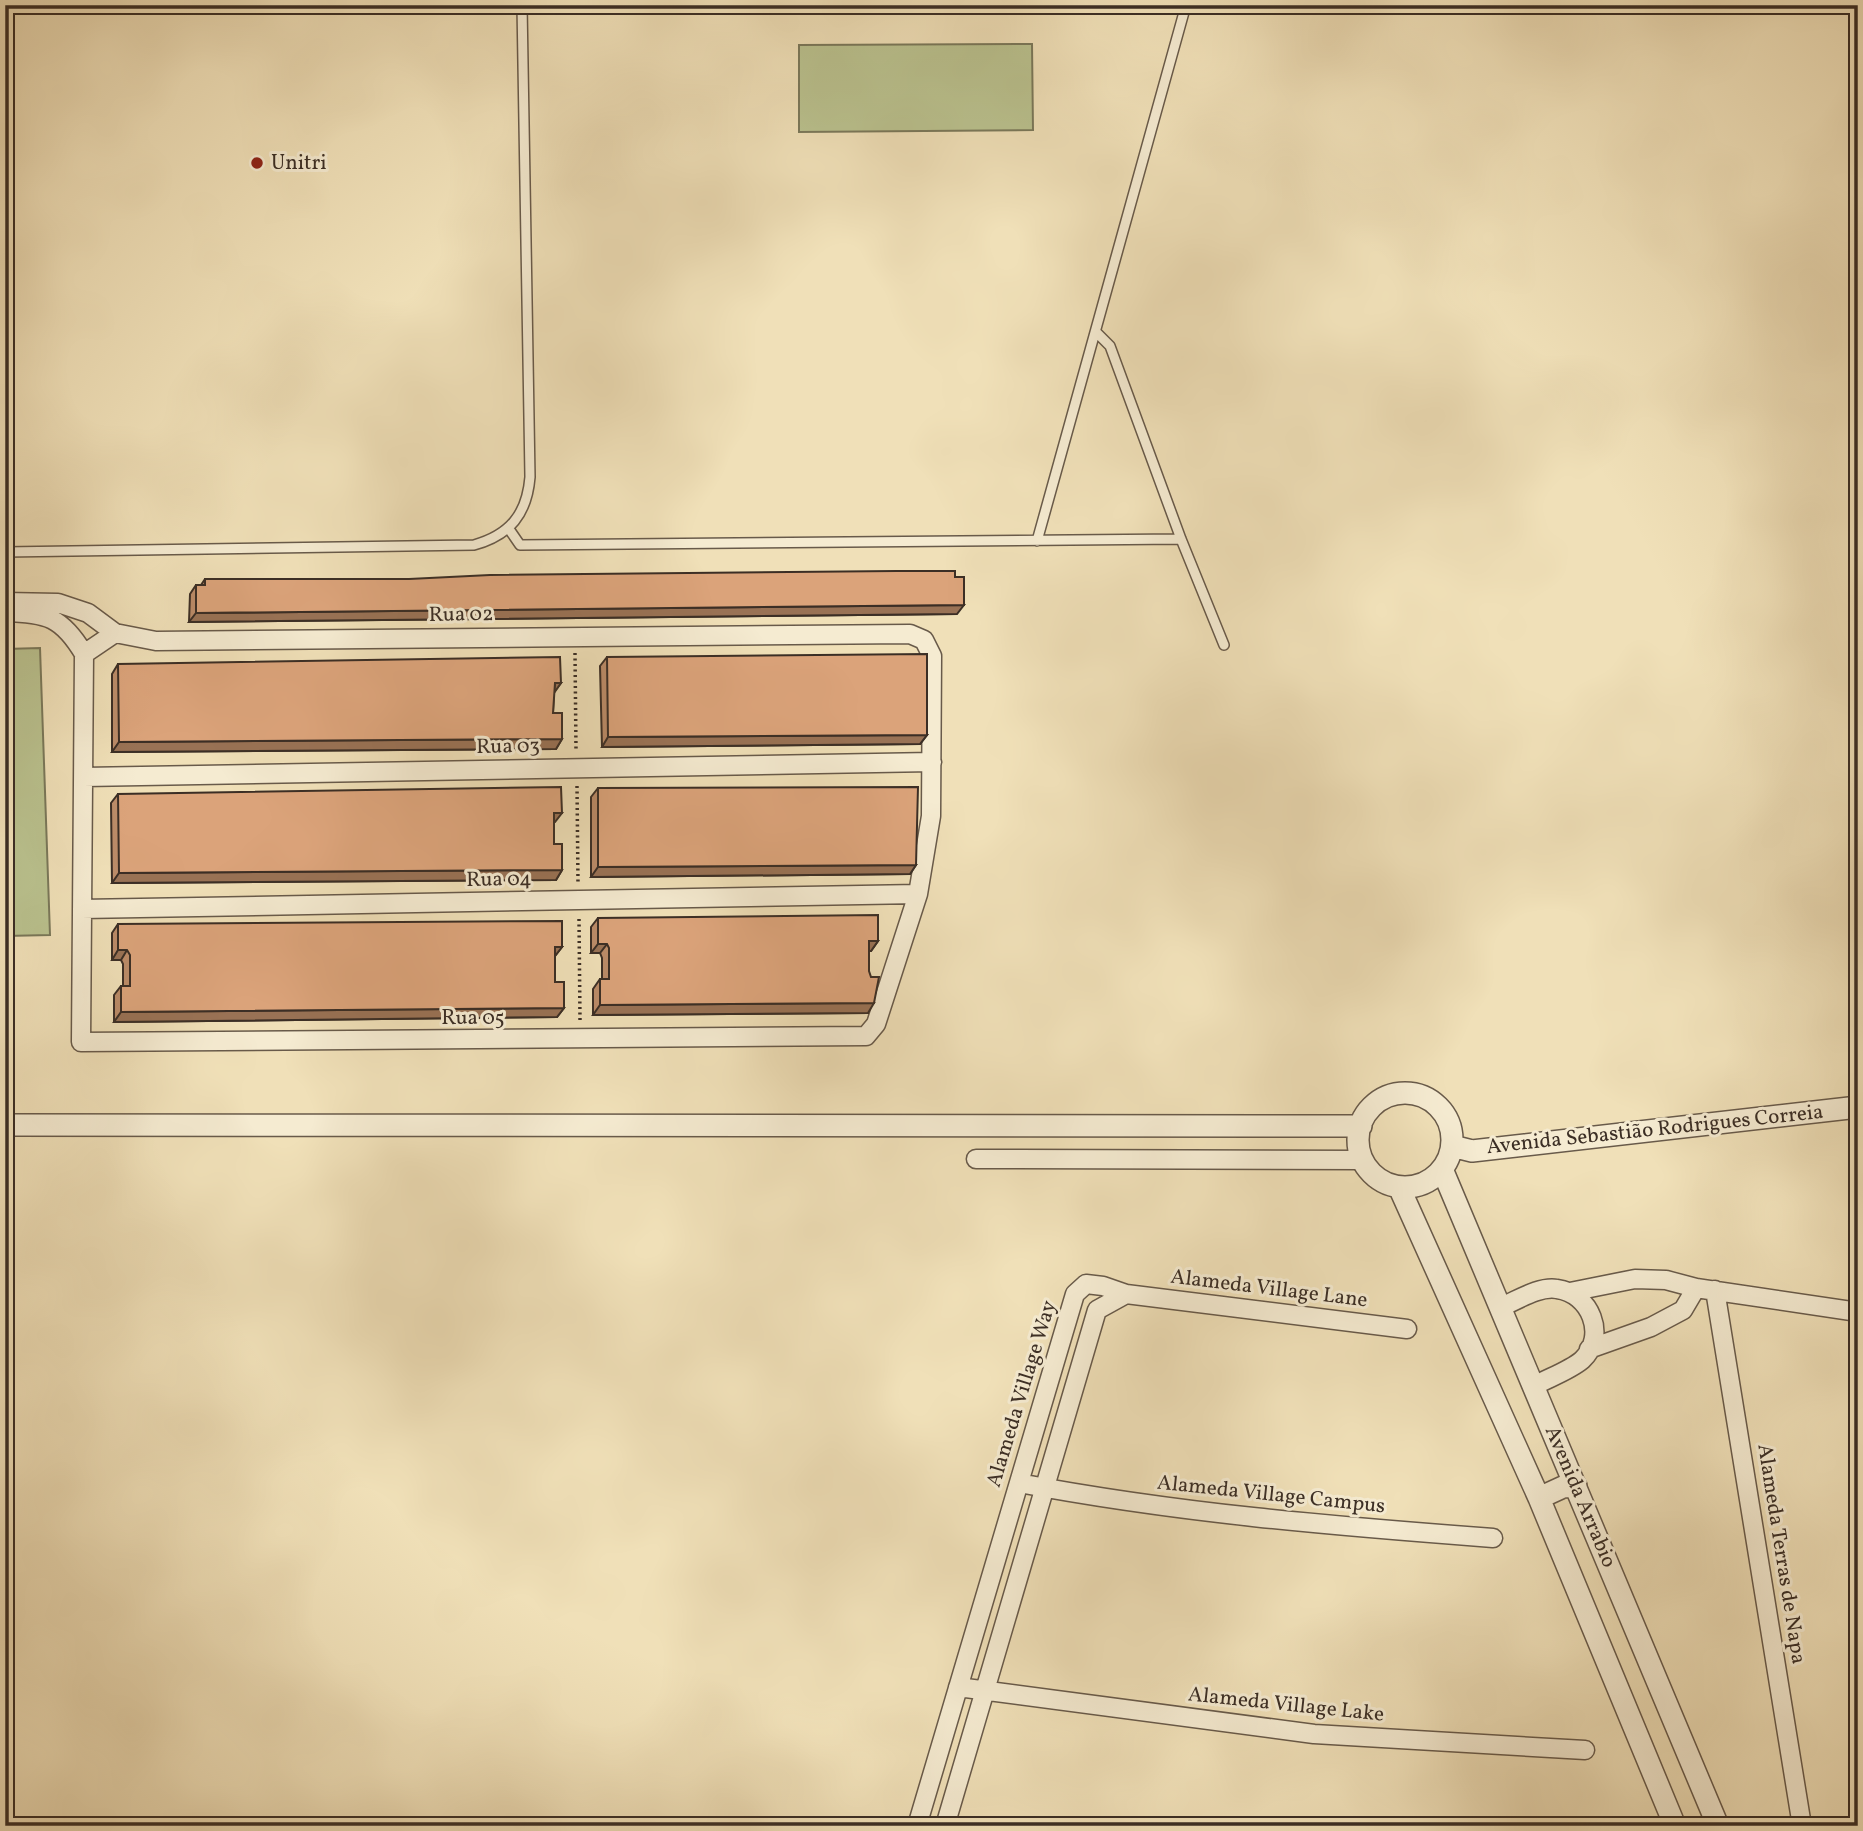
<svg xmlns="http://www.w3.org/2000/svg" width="1863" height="1831" viewBox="0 0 1863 1831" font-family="Vollkorn,serif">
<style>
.green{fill:#bac28f;stroke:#7a785a;stroke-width:2}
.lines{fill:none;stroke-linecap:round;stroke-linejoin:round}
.service-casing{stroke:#685a4a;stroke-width:12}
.minor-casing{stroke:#685a4a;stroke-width:21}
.tertiary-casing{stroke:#685a4a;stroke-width:24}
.path{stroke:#3b2e25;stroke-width:3.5;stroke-dasharray:2 3.5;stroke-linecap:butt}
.service{stroke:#f5ebd1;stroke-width:9}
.minor{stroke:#f5ebd1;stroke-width:18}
.tertiary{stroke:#f5ebd1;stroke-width:21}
.wall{fill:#bc8c69;stroke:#3b2e25;stroke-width:2}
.shaded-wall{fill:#997255;stroke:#3b2e25;stroke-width:2}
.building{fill:#dba37a;stroke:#3b2e25;stroke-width:2}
.poi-dot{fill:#8f2418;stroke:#f5ebd1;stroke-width:2.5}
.labels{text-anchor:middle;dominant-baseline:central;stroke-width:6;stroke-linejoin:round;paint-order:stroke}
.poi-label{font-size:21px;fill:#3b2e25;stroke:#f5ebd1;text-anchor:start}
.street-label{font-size:21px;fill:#3b2e25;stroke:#f5ebd1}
</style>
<rect width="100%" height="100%" fill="#f0e0b8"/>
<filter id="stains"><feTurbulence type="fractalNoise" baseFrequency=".00286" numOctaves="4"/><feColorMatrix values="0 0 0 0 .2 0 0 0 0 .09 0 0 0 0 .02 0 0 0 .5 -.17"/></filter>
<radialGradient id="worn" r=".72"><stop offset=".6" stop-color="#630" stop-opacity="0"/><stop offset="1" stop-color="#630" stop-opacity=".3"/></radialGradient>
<!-- green -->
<path class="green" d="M1032,44L1033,130L799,132V45Z
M40,648L50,935L5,936V649Z"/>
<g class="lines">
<defs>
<path id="service" d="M1096,332L1110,346L1181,539L1224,645
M509,529L520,545L1181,539
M1037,541L1186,5
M5,552L474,545C510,535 527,514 530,477L522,5"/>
<path id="minor" d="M5,602L58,603L88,613L115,633L156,641L910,634L924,640L932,656L931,816L918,894L876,1024L866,1036L81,1042L84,654C62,617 47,613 5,612
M84,654L115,633
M84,777L932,762
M82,909L918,894
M976,1159L1363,1160
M1715,1290L1802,1826
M1570,1292L1635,1279L1666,1280L1696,1288L1858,1312
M1501,1307C1518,1300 1539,1286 1557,1289C1590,1293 1608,1336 1582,1360C1569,1371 1548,1378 1534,1386
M1589,1349L1651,1327L1683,1310L1696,1288
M1019,1483C1177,1513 1333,1526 1493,1538
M958,1687L1314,1734L1585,1750
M917,1826L1075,1294L1086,1284L1103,1286L1126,1294L1407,1329
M945,1826L1097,1310L1126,1294"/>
<path id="tertiary" d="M1358 1140a47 47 0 1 1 94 0a47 47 0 1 1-94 0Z
M5,1125L1361,1126
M1452,1146L1472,1151L1858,1107
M1442,1169L1718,1826
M1399,1187L1539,1498L1675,1826
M1539,1498L1563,1487L1576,1486"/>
</defs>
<!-- service casing -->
<use href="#service" class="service-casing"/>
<!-- minor casing -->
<use href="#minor" class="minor-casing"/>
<!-- tertiary casing -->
<use href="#tertiary" class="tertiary-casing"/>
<!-- path -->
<path class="path" d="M575,653L576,750
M577,786L578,883
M579,919L580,1020"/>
<!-- service -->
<use href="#service" class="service"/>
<!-- minor -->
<use href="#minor" class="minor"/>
<!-- tertiary -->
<use href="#tertiary" class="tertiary"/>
</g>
<!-- wall -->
<path class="wall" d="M205,579L957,614L189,622L190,594L196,585H201Z
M607,657L927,735L920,744L602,747L600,666Z
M118,664L561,683L554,692L553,713L562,739L556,749L112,752V674Z
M598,788L916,865L910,874L591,877V797Z
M118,794L555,822H554V844L562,870L556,880L112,883L111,803Z
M598,918L878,941L871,951H869L868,1013L593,1015V989L600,979H602V958L600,953H591V927Z
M118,924L562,947L555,956V982L564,1008L557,1017L114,1022V995L121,986H123V964L121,960H112V933Z"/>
<!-- shaded-wall -->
<path class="shaded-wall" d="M964,605L957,614L189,622L196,613Z
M555,683H561L554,693Z
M927,735L920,744L602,747L608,737Z
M562,739L556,749L112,752L119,742Z
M554,813H562L555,822H547Z
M916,865L910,874L591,877L598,867Z
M562,870L556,880L112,883L119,873Z
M869,941H878L871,951H862Z
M598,944H607L600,953H591Z
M555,947H562L555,956Z
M118,950H127L121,960H112Z
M874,1003L868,1013L593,1015L600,1005Z
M564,1008L557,1017L114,1022L121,1012Z"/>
<!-- building -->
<path class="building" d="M896,571H955V577H964V605L196,613V585H205V579H409L490,575Z
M927,654V735L608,737L607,657Z
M560,657L561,683H555L553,713H562V739L119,742L118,664Z
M561,787L562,813H554V844H562V870L119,873L118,794Z
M918,787L916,865L598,867V788Z
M878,915V941H869V971L871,977H879L874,1003L600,1005V979H609V948L607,944H598V918Z
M562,921V947H555V982H564V1008L121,1012V986H130V955L127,950H118V924Z"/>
<!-- markers -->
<circle class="poi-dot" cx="257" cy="163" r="7"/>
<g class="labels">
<!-- poi labels -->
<g class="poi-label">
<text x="271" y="163">Unitri</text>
</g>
<!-- street labels -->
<g class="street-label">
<text transform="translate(461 615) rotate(-1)">Rua 02</text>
<text transform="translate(508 747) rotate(-1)">Rua 03</text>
<text transform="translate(499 880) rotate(-1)">Rua 04</text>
<text x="473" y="1018">Rua 05</text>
<text transform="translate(1655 1130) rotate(-6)">Avenida Sebastião Rodrigues Correia</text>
<text transform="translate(1269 1289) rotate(7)">Alameda Village Lane</text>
<text transform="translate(1022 1394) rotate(-73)">Alameda Village Way</text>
<text transform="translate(1271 1495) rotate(6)">Alameda Village Campus</text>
<text transform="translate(1580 1497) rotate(67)">Avenida Arrabio</text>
<text transform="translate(1781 1554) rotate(81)">Alameda Terras de Napa</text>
<text transform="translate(1286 1705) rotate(6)">Alameda Village Lake</text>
</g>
</g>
<!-- margin -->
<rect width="1863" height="1831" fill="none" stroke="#f0e0b8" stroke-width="28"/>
<rect x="7" y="7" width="1849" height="1817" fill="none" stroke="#3b2e25" stroke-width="3.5"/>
<rect x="14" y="14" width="1835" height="1803" fill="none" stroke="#3b2e25" stroke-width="2"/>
<rect width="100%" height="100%" filter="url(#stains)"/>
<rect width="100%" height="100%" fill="url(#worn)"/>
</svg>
